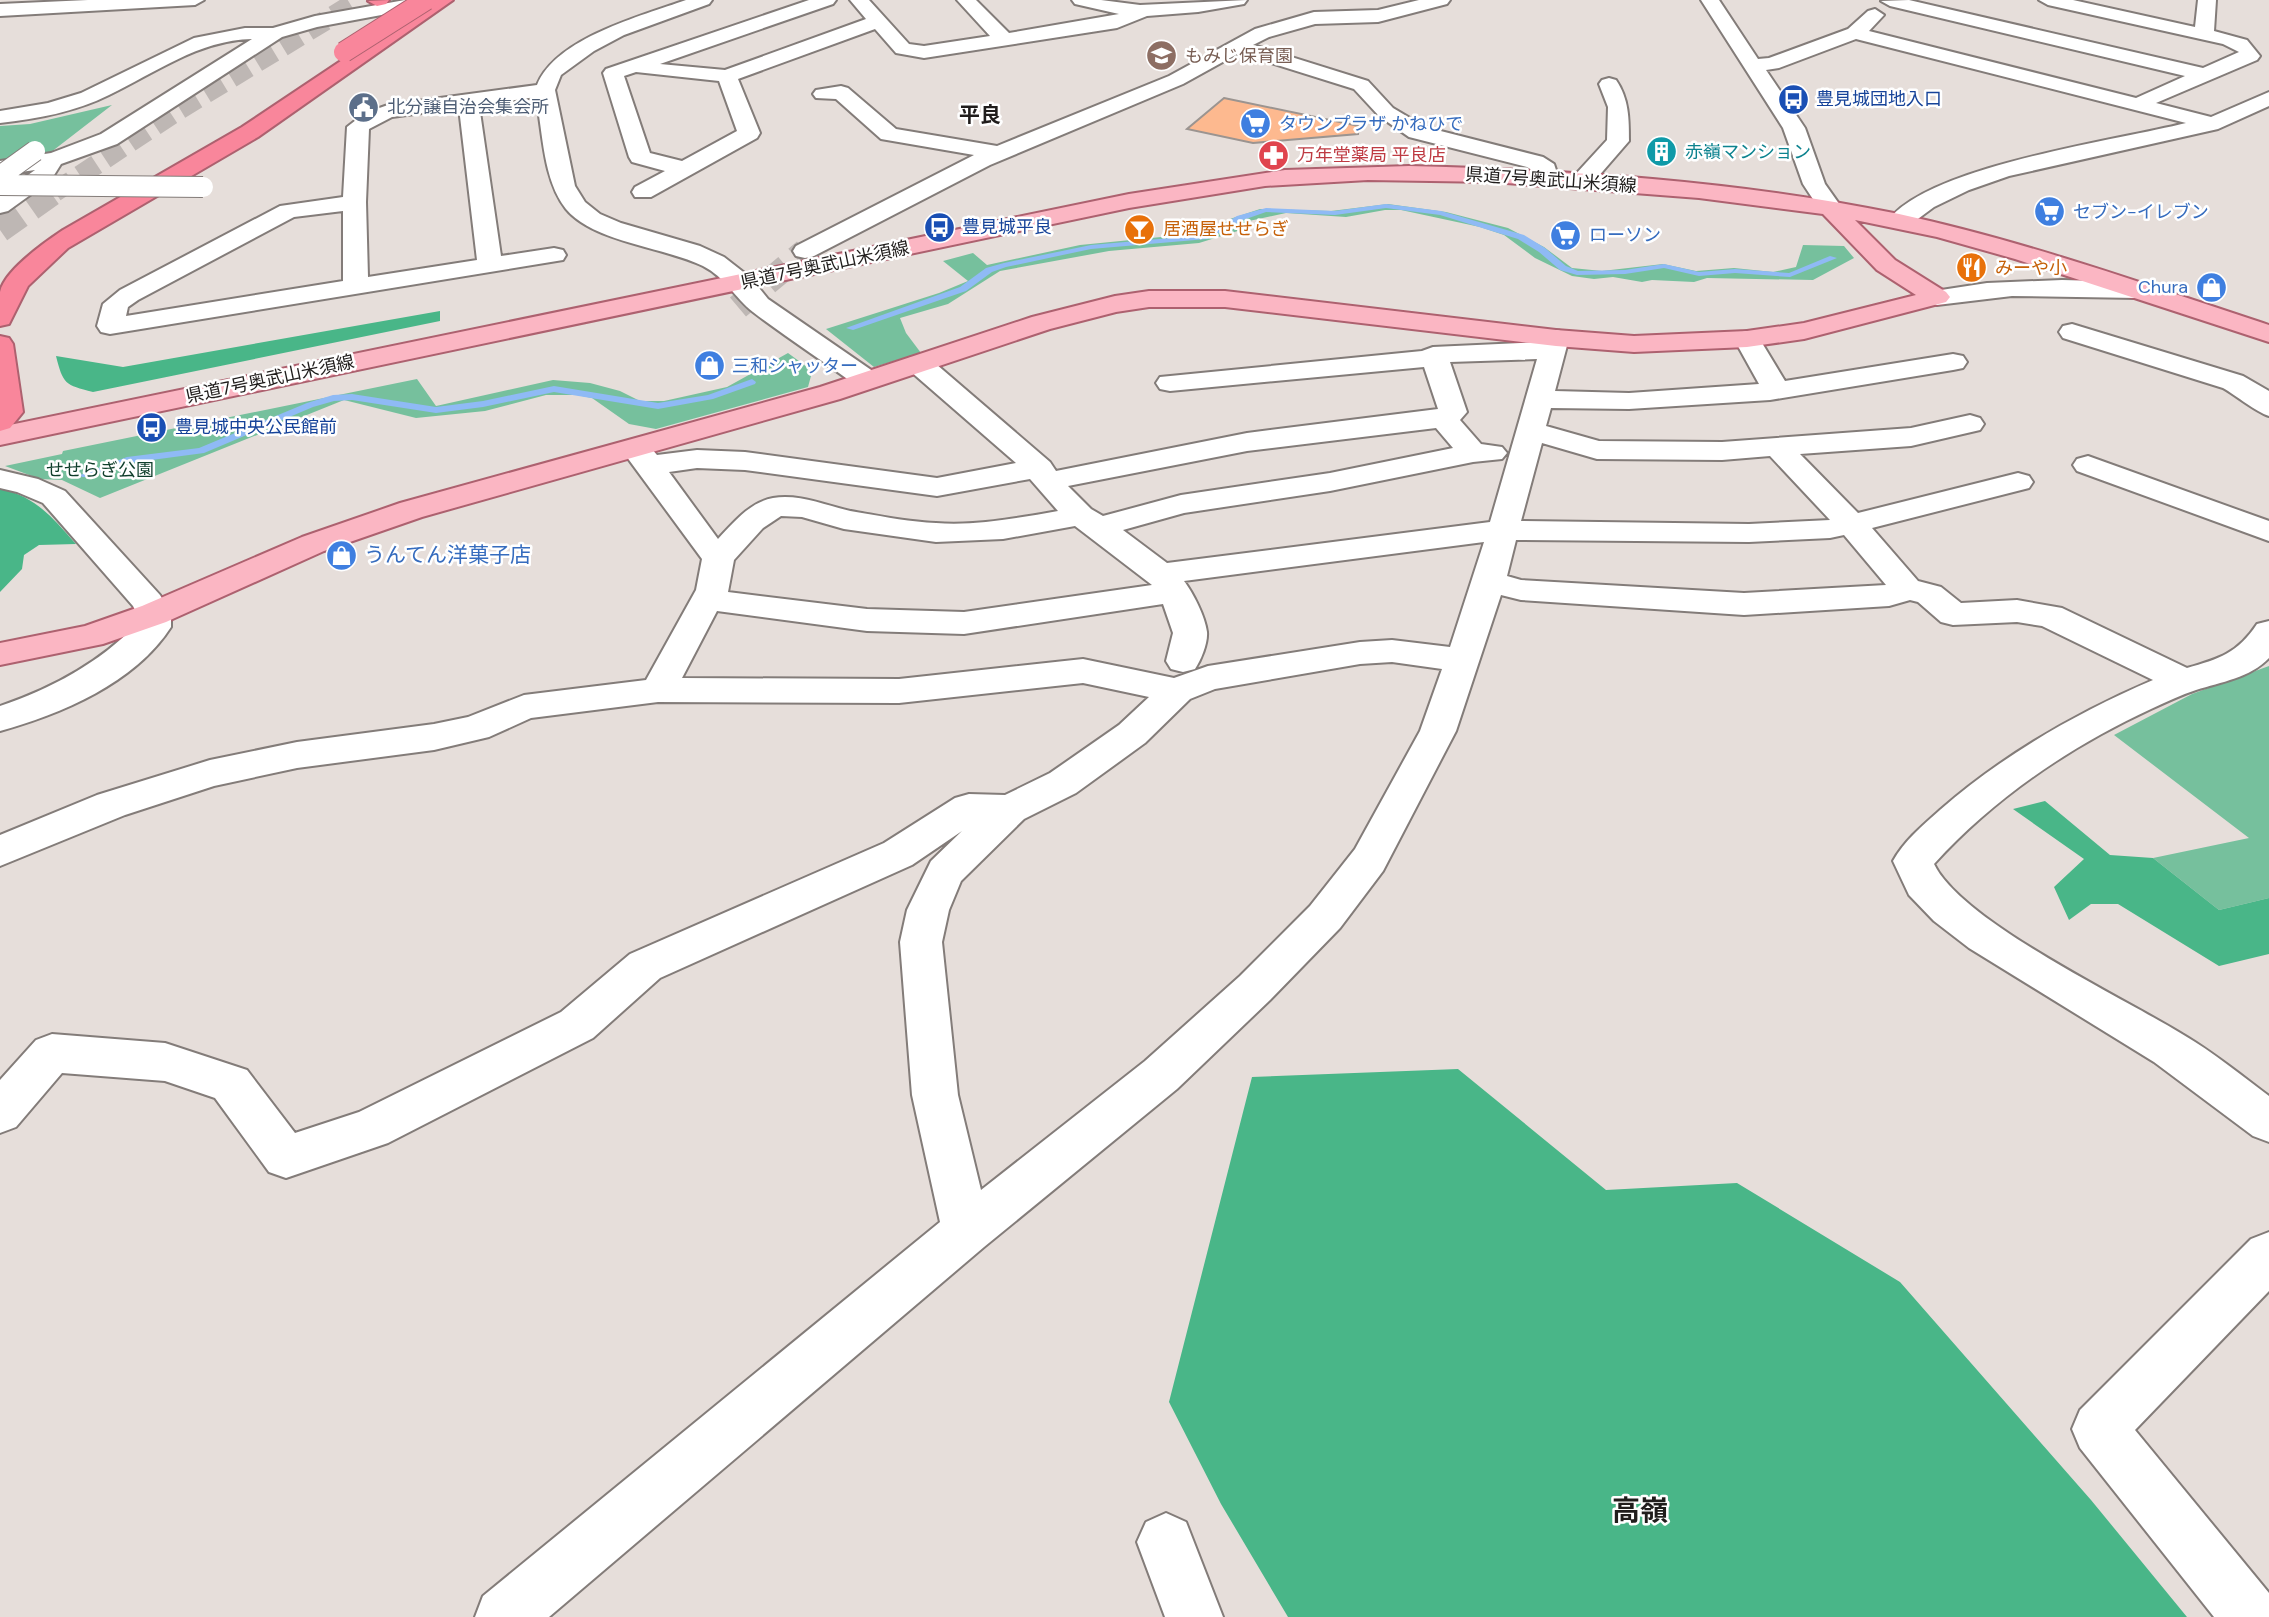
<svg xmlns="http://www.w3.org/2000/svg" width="2269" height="1617" viewBox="0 0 2269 1617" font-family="'DM Sans','Noto Sans JP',sans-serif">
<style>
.green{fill:#76c09d}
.forest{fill:#49b688}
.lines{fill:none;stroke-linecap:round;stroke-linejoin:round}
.stream{fill:#8fbaf5;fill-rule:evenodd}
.building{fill:#fdb98f;stroke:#9b9490;stroke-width:2}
.minor-tunnel{stroke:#beb7b4;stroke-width:25;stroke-dasharray:25 13;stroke-linecap:butt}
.highway-tunnel-far1{stroke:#beb7b4;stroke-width:20;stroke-dasharray:20 10;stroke-linecap:butt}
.highway-tunnel{stroke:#beb7b4;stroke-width:25;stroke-dasharray:25 13;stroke-linecap:butt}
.minor-casing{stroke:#837c79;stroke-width:4}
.major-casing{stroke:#ad616f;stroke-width:4}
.highway-casing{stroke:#ad616f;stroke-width:4}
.minor{fill:#fff;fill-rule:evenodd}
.major{fill:#fbb6c3;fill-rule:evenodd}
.highway{fill:#f9869b;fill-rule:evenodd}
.minor-bridge-casing{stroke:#837c79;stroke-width:22;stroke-linecap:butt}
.highway-bridge-casing{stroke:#ad616f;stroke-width:22;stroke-linecap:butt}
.minor-bridge{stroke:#fff;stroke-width:20}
.highway-bridge{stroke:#f9869b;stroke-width:20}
.labels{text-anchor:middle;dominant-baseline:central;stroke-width:5;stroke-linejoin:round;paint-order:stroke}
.far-education-label{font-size:18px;fill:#785e54;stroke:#fff;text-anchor:start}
.far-transit-label{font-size:18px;fill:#164399;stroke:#fff;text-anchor:start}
.far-service-label{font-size:18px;fill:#4e5e75;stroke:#fff;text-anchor:start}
.far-shop-label{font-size:18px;fill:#366cbe;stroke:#fff;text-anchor:start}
.far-culture-label{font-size:18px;fill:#0d838f;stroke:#fff;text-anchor:start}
.far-health-label{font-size:18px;fill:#be3a42;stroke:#fff;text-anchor:start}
.far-street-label{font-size:18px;fill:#201d1c;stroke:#fff}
.far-food-label{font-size:18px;fill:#c56008;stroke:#fff;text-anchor:start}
.far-park-label{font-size:18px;fill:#0f3e2b;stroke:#fff}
.far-quarter-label{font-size:21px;font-weight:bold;fill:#201d1c;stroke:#fff}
.shop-label{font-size:21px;fill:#366cbe;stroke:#fff;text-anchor:start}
.near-quarter-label{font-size:28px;font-weight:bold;fill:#201d1c;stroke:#fff}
</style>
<rect width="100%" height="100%" fill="#e6deda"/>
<!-- green -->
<path class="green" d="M112,105L2,190L0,192V126L30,124Z
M1388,204L1446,212L1508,228L1544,247L1572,268L1602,271L1663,264L1696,271L1734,268L1773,272L1796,267L1803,245L1844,246L1854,258L1813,280L1707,278L1694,282L1652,280L1642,282L1613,277L1594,279L1572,276L1535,258L1504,235L1480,227L1401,210H1385L1346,217L1286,213L1249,221L1241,230L1199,243L1109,251L1000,271L948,304L900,318L906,333L921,353L874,367L826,329L939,293L968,281L943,261L973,253L987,265L1080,245L1212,232L1230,219L1260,209L1331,211Z
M788,353L807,367L811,376L808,387L656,429L629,424L592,398L577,395H546L485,411L416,418L344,400L100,498L62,480L40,479L5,466L62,454L63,451L417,379L436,406L553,380L590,383L620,391L640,401H664L727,387Z
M2269,666V898L2219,910L2153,858L2249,838L2114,735L2192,694Z"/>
<!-- forest -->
<path class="forest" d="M440,311V321L93,392C65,385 63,384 56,356L123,367Z
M0,488C37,498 51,516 76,544L39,545L24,555L22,569L0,592Z
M2045,801L2110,855L2153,858L2219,910L2269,898V954L2219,966L2118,904H2091L2069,920L2054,887L2084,859L2013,809Z
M1458,1069L1606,1190L1737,1183L1900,1282L2091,1500L2187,1617H1288L1221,1504L1169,1402L1252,1077Z"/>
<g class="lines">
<!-- stream -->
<path class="stream" d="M1386,204L1441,211L1524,235L1545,248L1566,266L1578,271L1625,270L1664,264L1699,272L1735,269L1789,273L1830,256L1837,258L1790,277L1735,273L1699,276L1664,268L1625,274L1577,275L1560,270L1539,252L1518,239L1440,215L1386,208L1335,215L1266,212L1243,220L1207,239L1091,249L1006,267L992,272L966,291L853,330L846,328L960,287L986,268L1004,263L1091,245L1205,235L1237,216L1266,208L1335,211Z
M752,379L756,382L755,384L713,399L658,409L554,392L483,407L436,413L352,400L334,401L313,407L204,453L129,463L88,477H82L80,475L127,457L199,448L307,403L333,395L352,394L436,407L483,401L554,386L658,403L708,395Z"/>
</g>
<!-- building -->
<path class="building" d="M1224,98L1359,126L1358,134L1253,143L1187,129Z"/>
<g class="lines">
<!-- minor-tunnel -->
<path class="minor-tunnel" d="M738,307L805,251"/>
<!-- highway-tunnel-far1 -->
<path class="highway-tunnel-far1" d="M55,192L177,111L359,0"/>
<!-- highway-tunnel -->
<path class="highway-tunnel" d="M0,230L57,190"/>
<defs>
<path id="minor" d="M88,0H204L195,5L0,16V4Z
M405,0H444L435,5L317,27L282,37L117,144L61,164L51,180L8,211L0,213V195L35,170L0,175V161L51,153L101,134L252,39C199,40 155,73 109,95C75,112 37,119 0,123V111L48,103L81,93L194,38L245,28H273L315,16Z
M686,0H712L709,4L624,35L594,51L561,75L555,90L575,186L585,202L600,214L621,223L700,246L724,257L751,278L768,299L877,374L881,380L877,386L867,388L857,386C823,361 787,338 753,312C735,298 725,277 703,266C664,247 593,242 566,209C543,180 543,133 536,97L479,105L501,256L554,248L563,250L566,255L563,260L110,334L101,332L97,326L103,304L120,290L280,206L343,197L347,127L365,113L388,105L537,85C556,38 641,16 686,0ZM459,108L477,260L368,277L366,202L369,129L392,117ZM343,211V281L126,316L128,307L138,300L294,217Z
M809,0H836L833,4L660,64L725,70L866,19L850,0H869L909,44L924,46L990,36L957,0H976L1009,33L1119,14L1075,4L1072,0H1101L1140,5L1247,0L1244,4L1198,12L1147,16L1117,28L924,58L896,53L875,29L738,79L760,133L757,138L651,197H635L632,192L635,187L665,171L632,162L629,157L603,73L606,69ZM636,72L719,81L737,131L682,161L650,153L624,76Z
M1419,0H1450L1447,4L1378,22L1315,24L1269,37L1253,45L1368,81L1393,108L1425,127L1543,157L1554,164L1559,179L1556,184H1540L1535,172L1527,167L1409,137L1379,116L1354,89L1239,53L1183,84L990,165L814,256L805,258L796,256L793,251L796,246L974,155L881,139L836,99L816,98L813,94L816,90L841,86L848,88L896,129L997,146L1169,76L1255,29L1314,12L1378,10Z
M1701,0H1719L1758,59L1769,58L1848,29L1868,11L1875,9L1884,15L1869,31L2136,98L2185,76L1890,6L1881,1L1909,0L2203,68L2239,52L2223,44L2048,5L2039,0H2073L2195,27L2198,0H2216L2214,31L2247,40L2260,56L2257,60L2156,103L2211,117L2269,92V106L2218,129L2009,176L1969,190L1934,207L1907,227H1891L1887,222C1926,166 2119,140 2186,123L1856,39L1779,68L1766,70L1805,128L1825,184L1842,208L1838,213H1822L1803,184L1783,128Z
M1609,78L1616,80C1629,99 1629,119 1629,141L1590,186H1574L1571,181L1574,176L1607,140L1608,107L1599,84L1602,80Z
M2062,280L2137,282L2146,285L2150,290L2146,295L2137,298L2012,296L1937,305L1928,302L1924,297L1928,292L1987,283Z
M2072,324L2243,376L2269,391V416C2256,412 2237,396 2223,388L2063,338L2059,332L2063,326Z
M1556,330L1565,332L1569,338L1555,391L1629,393L1759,384L1734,339L1738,333L1747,331L1756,333L1785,381L1953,354L1963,356L1967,362L1963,368L1953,370L1770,400L1629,409L1551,408L1546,426L1599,441L1722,442L1911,428L1970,415L1980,418L1984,424L1980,430L1911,446L1800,454L1858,513L2018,473L2029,476L2033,482L2029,488L1872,528L1918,581L1941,587L1961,603L2017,600L2062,608L2187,668C2219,659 2238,653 2257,624L2269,621V658C2250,678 2221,682 2196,690C2181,695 2166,702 2151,709C2071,746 1994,798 1934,864C1962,922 2124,998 2182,1034C2213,1052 2241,1075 2269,1096V1142L2253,1136L2154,1062L1969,948L1934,921L1909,895L1893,861C1904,841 1923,825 1940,810C2003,755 2076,713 2153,680L2042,626L2017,622L1953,625L1941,622L1918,602L1910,600L1889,606L1744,615L1521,600L1501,595L1456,731L1383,871L1340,928L1270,1000L1177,1089L984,1247L549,1617H475L483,1596L940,1222L912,1095L900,942L907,910L931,861L962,831L912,865L660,978L593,1038L388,1143L286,1178L269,1172L215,1098L165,1081L62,1073L16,1127L0,1133V1080L36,1040L52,1034L165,1043L247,1070L295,1133L359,1112L561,1012L630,954L884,843L955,798L969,794L1005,795L1050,773L1119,725L1149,697L1083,683L899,703L658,702L531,718L489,737L434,750L297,768L214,786L125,815L0,866V835L97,795L210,760L297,742L434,724L468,717L524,695L646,680L696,590L702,559L621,449L626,443C642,439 647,443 657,455L697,450L745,452L937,478L1016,463L909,370L905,364L909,358L919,356L929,358L1050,462L1056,471L1247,433L1438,409L1424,367L1170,391L1160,389L1156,383L1160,377L1422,351L1433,347L1541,342L1547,332ZM1537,359L1490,522L1167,563L1123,530L1184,513L1330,491L1473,462L1502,459L1507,453L1502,447L1481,444L1460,420L1467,412L1450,362ZM1436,428L1453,448L1330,473L1181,495L1103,516L1091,509L1068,486L1247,451ZM1542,443L1597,459L1722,460L1770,456L1830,520L1749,524L1521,521ZM697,468L745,470L937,496L1030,479L1058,511C1018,518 976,526 936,523C911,522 886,517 862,513C832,509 803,493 773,498C750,502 733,523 718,539L669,472ZM781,516L802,517L844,529L936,542L1003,539L1075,526L1152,585L964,612L867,609L728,592L734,560L763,528ZM1844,535L1886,585L1744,593L1521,580L1507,576L1516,540L1749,542L1830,538ZM1484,542L1450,647L1392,640L1360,642L1208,666L1174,678L1083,659L899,679L682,678L717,611L867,631L964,634L1163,604L1173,633L1166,661L1171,669L1183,672L1195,669C1201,660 1208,643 1207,632C1205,616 1193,593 1184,581ZM1392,662L1442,669L1420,731L1355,849L1310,906L1240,976L1145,1061L981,1190L958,1095L942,942L949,910L961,881L1024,819L1076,793L1145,743L1190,699L1215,689L1360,664Z
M2088,456L2269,521V541L2077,471L2073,465L2077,459Z
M0,470L38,479L65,491L160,595L171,614V627C135,683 61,714 0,731V706C51,689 99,663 137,624V614L133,606L43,503L17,492L0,488Z
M2269,1232V1291L2135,1430L2269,1593V1617H2214L2080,1448L2072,1429L2080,1410L2251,1239Z
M1166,1513L1186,1522L1223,1617H1165L1137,1542L1146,1522Z"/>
<path id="major" d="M1409,166C1573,170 1739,181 1899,214C2025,241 2147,285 2269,325V342L2015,259L1937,237L1855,220L1895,260L1946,292L1950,297L1946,302L1804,339L1747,347L1634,352L1556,346L1225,307H1149L1116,312L1050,329L840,399L422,517L324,551L166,622L103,644L0,665V643L85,626L142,606L302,537L400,503L820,387L1032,317L1115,296L1149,291H1225L1556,330L1634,336L1747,331L1804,323L1916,295L1877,270L1823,214L1699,198L1493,182L1368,180L1265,186L1129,208L0,445V427L1129,194L1285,170Z"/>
<path id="highway" d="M389,0L386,4L377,6L368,1Z
M432,0H453L258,137L68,248L28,286L9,324L0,326C0,315 0,303 0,292C4,271 45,242 63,230L242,127Z
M0,336L9,338L13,344L23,412L10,428L0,431Z"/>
</defs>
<!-- minor casing -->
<use href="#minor" class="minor-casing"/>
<!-- major casing -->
<use href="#major" class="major-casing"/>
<!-- highway casing -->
<use href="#highway" class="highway-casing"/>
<!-- minor -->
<use href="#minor" class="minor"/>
<!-- major -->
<use href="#major" class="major"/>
<!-- highway -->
<use href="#highway" class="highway"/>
<defs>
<path id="minor-bridge" d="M0,176L35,151
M0,185L203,187"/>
<path id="highway-bridge" d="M344,52L426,0"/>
</defs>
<!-- minor-bridge casing -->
<use href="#minor-bridge" class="minor-bridge-casing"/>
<!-- highway-bridge casing -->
<use href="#highway-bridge" class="highway-bridge-casing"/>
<!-- minor-bridge -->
<use href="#minor-bridge" class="minor-bridge"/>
<!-- highway-bridge -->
<use href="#highway-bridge" class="highway-bridge"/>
</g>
<!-- icons -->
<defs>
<symbol id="school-disc" viewBox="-11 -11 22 22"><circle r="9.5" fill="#8d6e63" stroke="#fff"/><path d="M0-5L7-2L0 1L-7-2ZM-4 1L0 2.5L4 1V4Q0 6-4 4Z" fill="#fff"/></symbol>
<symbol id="bus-disc" viewBox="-11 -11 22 22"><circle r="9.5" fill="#1a4fb4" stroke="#fff"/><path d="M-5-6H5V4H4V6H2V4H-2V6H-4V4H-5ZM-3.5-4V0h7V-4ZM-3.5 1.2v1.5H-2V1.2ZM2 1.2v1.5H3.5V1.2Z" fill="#fff"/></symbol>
<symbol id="civic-disc" viewBox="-11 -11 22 22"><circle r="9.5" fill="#5c6f8a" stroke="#fff"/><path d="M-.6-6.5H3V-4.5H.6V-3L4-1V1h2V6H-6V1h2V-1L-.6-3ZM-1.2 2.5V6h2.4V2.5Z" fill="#fff"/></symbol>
<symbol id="supermarket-disc" viewBox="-11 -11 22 22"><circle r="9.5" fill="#3f7fe0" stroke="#fff"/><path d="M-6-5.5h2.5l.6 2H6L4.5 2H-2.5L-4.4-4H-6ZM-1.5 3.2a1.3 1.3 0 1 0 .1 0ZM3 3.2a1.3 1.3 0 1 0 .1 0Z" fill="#fff"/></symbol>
<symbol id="building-disc" viewBox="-11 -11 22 22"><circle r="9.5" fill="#0f9aa8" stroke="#fff"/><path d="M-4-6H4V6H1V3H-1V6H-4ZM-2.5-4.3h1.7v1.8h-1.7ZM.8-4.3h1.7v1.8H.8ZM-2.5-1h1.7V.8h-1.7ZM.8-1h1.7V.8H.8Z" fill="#fff"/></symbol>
<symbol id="pharmacy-disc" viewBox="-11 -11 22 22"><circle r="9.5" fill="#e0444e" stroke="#fff"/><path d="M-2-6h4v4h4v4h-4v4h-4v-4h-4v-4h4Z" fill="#fff"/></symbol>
<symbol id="bar-disc" viewBox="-11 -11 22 22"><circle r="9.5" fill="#e8710a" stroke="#fff"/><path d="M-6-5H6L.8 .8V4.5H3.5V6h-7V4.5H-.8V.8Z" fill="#fff"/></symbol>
<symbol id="restaurant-disc" viewBox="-11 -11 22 22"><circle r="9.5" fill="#e8710a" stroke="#fff"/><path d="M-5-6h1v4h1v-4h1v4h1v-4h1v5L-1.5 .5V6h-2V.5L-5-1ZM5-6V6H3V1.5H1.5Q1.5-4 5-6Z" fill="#fff"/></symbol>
<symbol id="shop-disc" viewBox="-11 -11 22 22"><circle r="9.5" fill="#3f7fe0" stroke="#fff"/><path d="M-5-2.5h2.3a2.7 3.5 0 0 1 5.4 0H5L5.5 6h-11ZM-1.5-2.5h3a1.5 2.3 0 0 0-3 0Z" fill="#fff"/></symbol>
</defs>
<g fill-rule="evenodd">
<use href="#school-disc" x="1144" y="38" width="35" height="35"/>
<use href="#bus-disc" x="1776" y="82" width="35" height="35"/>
<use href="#civic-disc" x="346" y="90" width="35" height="35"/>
<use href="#supermarket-disc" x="1238" y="106" width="35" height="35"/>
<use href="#building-disc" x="1644" y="134" width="35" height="35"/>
<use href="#pharmacy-disc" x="1256" y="138" width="35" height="35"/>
<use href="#supermarket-disc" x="2032" y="194" width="35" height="35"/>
<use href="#bus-disc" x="922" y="210" width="35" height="35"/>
<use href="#bar-disc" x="1122" y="212" width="35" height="35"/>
<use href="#supermarket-disc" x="1548" y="218" width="35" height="35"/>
<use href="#restaurant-disc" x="1954" y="250" width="35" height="35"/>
<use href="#shop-disc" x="2194" y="270" width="35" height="35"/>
<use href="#shop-disc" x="692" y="348" width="35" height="35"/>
<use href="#bus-disc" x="134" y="410" width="35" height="35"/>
<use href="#shop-disc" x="324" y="538" width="35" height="35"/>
</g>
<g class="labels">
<!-- far-education labels -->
<g class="far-education-label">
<text x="1185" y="56">もみじ保育園</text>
</g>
<!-- far-transit labels -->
<g class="far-transit-label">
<text x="1816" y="99">豊見城団地入口</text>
<text x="962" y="227">豊見城平良</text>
<text x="175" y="427">豊見城中央公民館前</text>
</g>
<!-- far-service labels -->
<g class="far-service-label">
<text x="387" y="107">北分譲自治会集会所</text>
</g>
<!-- far-shop labels -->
<g class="far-shop-label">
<text x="1279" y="124">タウンプラザ かねひで</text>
<text x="2073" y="212">セブン-イレブン</text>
<text x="1589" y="235">ローソン</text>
<text x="2188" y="287" text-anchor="end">Chura</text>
<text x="732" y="366">三和シャッター</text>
</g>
<!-- far-culture labels -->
<g class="far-culture-label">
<text x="1685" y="152">赤嶺マンション</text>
</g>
<!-- far-health labels -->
<g class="far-health-label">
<text x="1297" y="155">万年堂薬局 平良店</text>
</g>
<!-- far-street labels -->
<g class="far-street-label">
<text transform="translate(1551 180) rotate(4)">県道7号奥武山米須線</text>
<text transform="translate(825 265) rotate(-12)">県道7号奥武山米須線</text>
<text transform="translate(270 379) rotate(-12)">県道7号奥武山米須線</text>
</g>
<!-- far-food labels -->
<g class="far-food-label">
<text x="1163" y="229">居酒屋せせらぎ</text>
<text x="1995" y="268">みーや小</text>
</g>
<!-- far-park labels -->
<g class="far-park-label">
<text x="100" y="470">せせらぎ公園</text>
</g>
<!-- far-quarter labels -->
<g class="far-quarter-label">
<text x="980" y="115">平良</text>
</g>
<!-- shop labels -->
<g class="shop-label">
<text x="364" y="555">うんてん洋菓子店</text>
</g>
<!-- near-quarter labels -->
<g class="near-quarter-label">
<text x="1640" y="1510">高嶺</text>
</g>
</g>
</svg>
